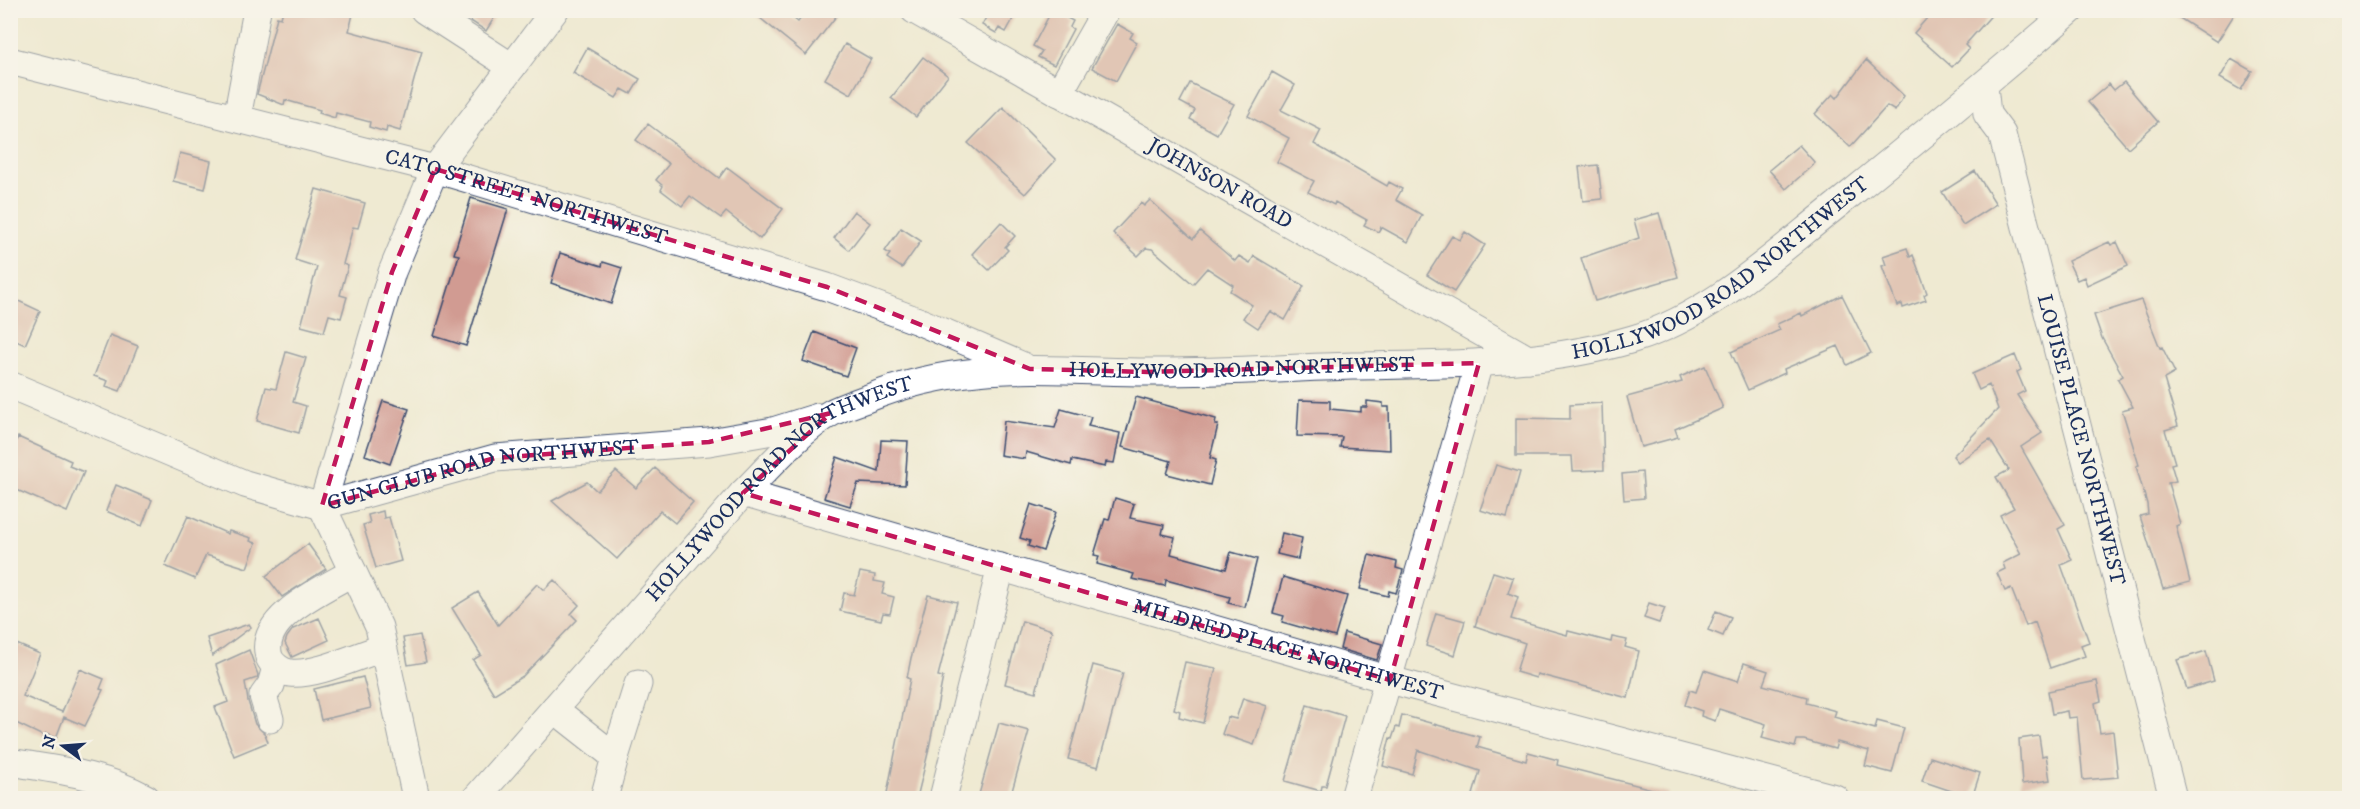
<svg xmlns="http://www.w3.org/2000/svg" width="2360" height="809" viewBox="0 0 2360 809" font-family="'IM FELL DW Pica',serif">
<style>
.building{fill:#d19b92}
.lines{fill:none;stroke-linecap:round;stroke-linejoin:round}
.minor-casing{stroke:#3b4b6f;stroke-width:29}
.minor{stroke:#fff;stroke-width:27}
.marked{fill:none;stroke:#c2185b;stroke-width:4.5;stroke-dasharray:12 8;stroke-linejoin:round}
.labels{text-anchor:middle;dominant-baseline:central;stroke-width:4.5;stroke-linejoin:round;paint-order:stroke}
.street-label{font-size:21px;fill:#1b2f5e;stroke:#f7f3e8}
</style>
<rect width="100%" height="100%" fill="#f7f3e8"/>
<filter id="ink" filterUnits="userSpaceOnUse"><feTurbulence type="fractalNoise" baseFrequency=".0167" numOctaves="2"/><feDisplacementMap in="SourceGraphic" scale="12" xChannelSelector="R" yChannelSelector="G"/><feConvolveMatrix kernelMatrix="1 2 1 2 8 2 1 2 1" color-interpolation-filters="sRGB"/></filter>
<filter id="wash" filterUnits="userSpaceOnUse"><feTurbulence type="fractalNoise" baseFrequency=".008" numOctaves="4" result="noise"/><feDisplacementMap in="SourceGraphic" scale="24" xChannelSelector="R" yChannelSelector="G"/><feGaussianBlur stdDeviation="1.35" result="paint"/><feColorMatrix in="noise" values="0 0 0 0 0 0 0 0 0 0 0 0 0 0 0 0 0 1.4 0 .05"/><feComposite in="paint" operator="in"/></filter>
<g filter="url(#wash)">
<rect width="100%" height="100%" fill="#efead2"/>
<g id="blocks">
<!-- building -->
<path class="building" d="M283,10H354L349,31L422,51L400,131L387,127L386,132L369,127L370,122L336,113L335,118L319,113L320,110L285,100L284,105L257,94L277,17L281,18Z
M454,10H499L486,31Z
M750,10H783L798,22L807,10H841L806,55Z
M990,10H1018L1006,32L999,28L996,33L982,25Z
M1052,10L1073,21L1070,27L1073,29L1054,65L1038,57L1042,51L1033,46Z
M1934,10H1996L1965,45L1969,49L1952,67L1914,33Z
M2167,10H2237L2217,42Z
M1117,24L1133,33L1130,38L1137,42L1116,81L1092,68Z
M845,44L871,59L851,94L825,79Z
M587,48L640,79L631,94L622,89L616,98L573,73Z
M923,57L948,76L916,117L891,98Z
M2231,59L2252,71L2241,90L2220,78Z
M1866,60L1904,96L1895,111L1887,106L1850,147L1815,114L1833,94L1837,98Z
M1272,72L1295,85L1281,110L1321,130L1314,144L1387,186L1389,182L1402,189L1396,200L1422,215L1408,242L1381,227L1378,232L1364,225L1367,220L1335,202L1334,205L1308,192L1314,181L1277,162L1289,138L1248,116Z
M2124,82L2158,122L2128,148L2088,102L2109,84L2114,90Z
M1190,83L1234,104L1217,134L1190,119L1195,110L1180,102Z
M1003,107L1056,160L1025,194L968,143Z
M648,124L719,178L727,167L783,209L760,239L726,212L721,218L690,196L682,206L661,190L663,186L656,180L669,164L636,140Z
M1799,145L1815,163L1786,189L1769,170Z
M180,153L211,161L205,189L173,181Z
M1598,165L1602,199L1583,201L1579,167Z
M1975,171L1996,204L1963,225L1942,192Z
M316,189L365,203L358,228L353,227L343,264L348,266L340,295L347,297L341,318L329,315L324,332L301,326L317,267L295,260Z
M471,198L508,209L466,346L434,336L459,255L454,254Z
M1150,200L1193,239L1200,231L1235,261L1239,256L1250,263L1254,256L1304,286L1285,320L1270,311L1258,328L1243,318L1252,305L1230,291L1233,285L1207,268L1193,284L1152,249L1146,248L1138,256L1113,233L1141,203L1144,206Z
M854,211L870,223L849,250L834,238Z
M1659,213L1678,277L1595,301L1581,258L1639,238L1634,220Z
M1001,222L1015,236L1005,247L1008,250L989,270L972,254Z
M901,228L921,241L902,268L887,258L890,254L885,251Z
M1465,232L1485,245L1454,292L1427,275L1452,236L1460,240Z
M2109,242L2111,245L2117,242L2128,266L2087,285L2084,277L2077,280L2068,261Z
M1907,248L1910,257L1913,255L1927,293L1924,295L1926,300L1903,308L1902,304L1897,306L1882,266L1886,265L1883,256Z
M560,253L602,266L603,262L622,268L611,304L551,283Z
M1842,295L1871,353L1847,365L1838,346L1784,369L1785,373L1748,390L1731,352L1780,330L1777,324L1801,313L1802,316Z
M10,297L40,311L25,345L10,338Z
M2141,300L2160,348L2162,347L2175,373L2164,379L2178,426L2165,430L2175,463L2171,464L2176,481L2168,483L2180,524L2176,526L2190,582L2163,589L2140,516L2148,514L2147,504L2136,466L2139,465L2122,410L2133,407L2118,379L2123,376L2102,338L2094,315Z
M814,332L856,348L846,376L803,361Z
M110,335L138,346L120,391L106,386L108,381L94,376Z
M286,352L306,358L293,402L306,406L299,433L257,421L266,387L276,389Z
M2015,355L2021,370L2017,372L2025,391L2017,395L2042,433L2021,447L2065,525L2058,529L2072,560L2061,565L2089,642L2081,645L2085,656L2050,668L2035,622L2026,626L2011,588L2005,591L1997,573L2005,569L2003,563L2021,554L2000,515L2014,508L1996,477L2009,470L1990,440L1958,462L1953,456L1998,409L1989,385L1979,390L1972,374Z
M1705,366L1723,408L1675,429L1678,437L1641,447L1627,397L1682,382L1680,377Z
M1136,397L1216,419L1215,425H1218L1210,458L1216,460L1210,485L1167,474L1171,461L1122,447Z
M1299,400L1330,401V409L1361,412V407H1367V401L1383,403V407H1389L1390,450L1340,447L1342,437L1297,436Z
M383,401L409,409L390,464L365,455Z
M1602,403L1604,470L1573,471L1572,456H1516V418L1570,419V405Z
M1061,409L1091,417L1088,426L1120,433L1114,463L1106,462L1105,467L1072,460L1071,465L1026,452L1025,459L1000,455L1004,421L1055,428Z
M18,437L71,461L69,466L84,472L67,512L10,487V453Z
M881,440L908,441L905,485L858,483L850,506L824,498L837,457L879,472Z
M1496,465L1520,472L1507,518L1480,510Z
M655,468L693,502L675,523L660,511L617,559L552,501L587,482L597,491L616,471L636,488Z
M1642,472L1644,498L1624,500L1622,474Z
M116,485L152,500L142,526L106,511Z
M1115,498L1134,504L1130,518L1164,525L1162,534L1175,537L1171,554L1226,569L1231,552L1257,559L1245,607L1228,603L1230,597L1166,580L1165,586L1132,579L1134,574L1097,564L1099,556L1094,555L1105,519L1109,520Z
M1031,504L1056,512L1043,551L1028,546L1030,541L1020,538Z
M383,511L384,518L389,517L401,561L376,568L363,525L370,523L368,515Z
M188,516L228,534L229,531L251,538L250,541L256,543L247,568L206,555L195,579L165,566Z
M1282,533L1302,538L1298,559L1277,554Z
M308,544L326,569L282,597L266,576Z
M1369,555L1397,562L1396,568L1403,570L1396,593L1389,591L1388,596L1360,589Z
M860,572L875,575L874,581L885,583L882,594L894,597L890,614L883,613L881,620L840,611L844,593L854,595Z
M1493,572L1513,578L1508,593L1518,597L1511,619L1567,635L1568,631L1611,642L1612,637L1627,640L1625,647L1639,651L1628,698L1537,674L1536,678L1516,672L1525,643L1475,626Z
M1283,577L1347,596L1335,637L1282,622L1284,616L1273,613Z
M554,580L579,605L571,614L577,620L523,676L494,694L473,660L481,655L452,608L478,592L498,625L537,584L544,590Z
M928,595L957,602L938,676L943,677L928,753L917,798H886L910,679L907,678L911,658Z
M1649,603L1665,608L1659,623L1644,618Z
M1716,611L1731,617L1723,636L1708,630Z
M1436,613L1465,621L1455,655L1426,646Z
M319,618L329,640L292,657L285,643L287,637L293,629Z
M1022,621L1052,630L1036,692L1005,684Z
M249,624L251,627L212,656L207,638Z
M1344,633L1382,644L1377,660L1340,649Z
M420,635L426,662L408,665L403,638Z
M14,643L40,654L23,696L62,712L80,669L104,679L100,689L103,690L85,726L64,717L56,738L46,734L45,737L12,721L10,725V651Z
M249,650L258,675L257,678L245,682L248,701L255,724L265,734L268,742L234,756L215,707L228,702L216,665Z
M2206,651L2214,681L2187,689L2177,660Z
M1185,662L1216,668L1203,723L1179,717L1180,711L1174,709Z
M1744,663L1768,671L1763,685L1807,697L1806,703L1836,711L1834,717L1875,729L1877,721L1904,728L1892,773L1865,766L1869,751L1837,742L1835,749L1804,740H1797L1795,747L1762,738L1766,724L1719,709L1715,721L1701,716L1702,711L1685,705L1690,690L1696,692L1704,670L1738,681Z
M1093,665L1123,673L1098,767L1068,759Z
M363,677L371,708L321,720L314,689Z
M2097,681L2101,701L2095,703L2100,733L2113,731L2118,777L2083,780L2077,717L2068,718L2067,711L2052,714L2048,691Z
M1243,698L1267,706L1254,745L1222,734L1228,717L1236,719Z
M1307,705L1345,716L1326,786H1322L1321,791L1285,781Z
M1402,715L1480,737L1477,747L1526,761L1528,752L1558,760L1557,765L1668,793L1667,798H1530L1507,793L1505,798H1472L1480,771L1418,750L1412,774L1383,766L1390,738L1392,739L1396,727L1399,728Z
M999,723L1029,731L1010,798H978Z
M2039,736L2042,756L2046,755L2050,780L2022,784L2019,739Z
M1930,757L1980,773L1972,798L1922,781Z"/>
</g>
</g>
<g filter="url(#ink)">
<use href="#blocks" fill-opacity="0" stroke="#3b4b6f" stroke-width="1.5"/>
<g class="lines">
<defs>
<g id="minor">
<path d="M424,10L512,67"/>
<path id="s1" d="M914,10L1528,359"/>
<path id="s2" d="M10,61L435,169L827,287L918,321L1023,366"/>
<path id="s3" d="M1984,86L1987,114L2002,134L2173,798"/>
<path d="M1059,93L1106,10"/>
<path d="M237,118L257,10"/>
<path id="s4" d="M10,385L245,484L322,506L495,458L709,442L773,431L818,417"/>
<path id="s5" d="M743,493L1390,680L1835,798"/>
<path d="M353,572C325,589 257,617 269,657C272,665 282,672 290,673C315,676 359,655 383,648"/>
<path d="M554,709L615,757L604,798"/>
<path d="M270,719L263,696L271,685L276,667"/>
<path d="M615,757L638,684"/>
<path d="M10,762C58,770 104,775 146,798"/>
<path d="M416,798L379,627L322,506L392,272L435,169L555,10"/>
<path id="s6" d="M476,798L743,493C768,468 801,430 831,413C842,407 855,403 866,399C964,359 1042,371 1144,372C1213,373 1283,368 1352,366C1446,364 1542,366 1633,339C1710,316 1775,254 1837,205C1916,141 1994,77 2071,10"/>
<path d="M943,798L1001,567"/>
<path d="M1354,798L1479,363"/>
</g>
</defs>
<!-- minor casing -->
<use href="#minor" class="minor-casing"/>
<!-- minor -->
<use href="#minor" class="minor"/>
</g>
</g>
<!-- marked area -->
<path d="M0 0H2360V809H0ZM435,169L827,287L1030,369L1147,372L1479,363L1390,680L743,493L831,413L709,442L495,458L322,506L392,272Z" fill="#efead2" fill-opacity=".55" fill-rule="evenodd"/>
<path class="marked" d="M435,169L827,287L1030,369L1147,372L1479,363L1390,680L743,493L831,413L709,442L495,458L322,506L392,272Z"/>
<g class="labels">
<!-- street labels -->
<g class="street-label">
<text stroke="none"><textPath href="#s1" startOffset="352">JOHNSON ROAD</textPath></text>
<text stroke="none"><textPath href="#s2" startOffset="534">CATO STREET NORTHWEST</textPath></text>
<text stroke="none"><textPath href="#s6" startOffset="1446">HOLLYWOOD ROAD NORTHWEST</textPath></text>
<text stroke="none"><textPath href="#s6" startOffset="942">HOLLYWOOD ROAD NORTHWEST</textPath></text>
<text stroke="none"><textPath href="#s3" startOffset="369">LOUISE PLACE NORTHWEST</textPath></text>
<text stroke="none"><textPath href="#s4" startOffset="500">GUN CLUB ROAD NORTHWEST</textPath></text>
<text stroke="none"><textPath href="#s6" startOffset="438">HOLLYWOOD ROAD NORTHWEST</textPath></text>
<text stroke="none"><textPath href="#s5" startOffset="567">MILDRED PLACE NORTHWEST</textPath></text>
</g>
</g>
<!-- margin -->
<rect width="2360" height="809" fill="none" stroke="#f7f3e8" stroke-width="36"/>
<!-- north arrow -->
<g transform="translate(63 746) rotate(286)" stroke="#f7f3e8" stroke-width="4.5" paint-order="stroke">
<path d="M0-4.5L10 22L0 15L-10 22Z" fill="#1b2f5e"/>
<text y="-9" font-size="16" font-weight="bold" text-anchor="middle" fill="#1b2f5e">N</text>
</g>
</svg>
